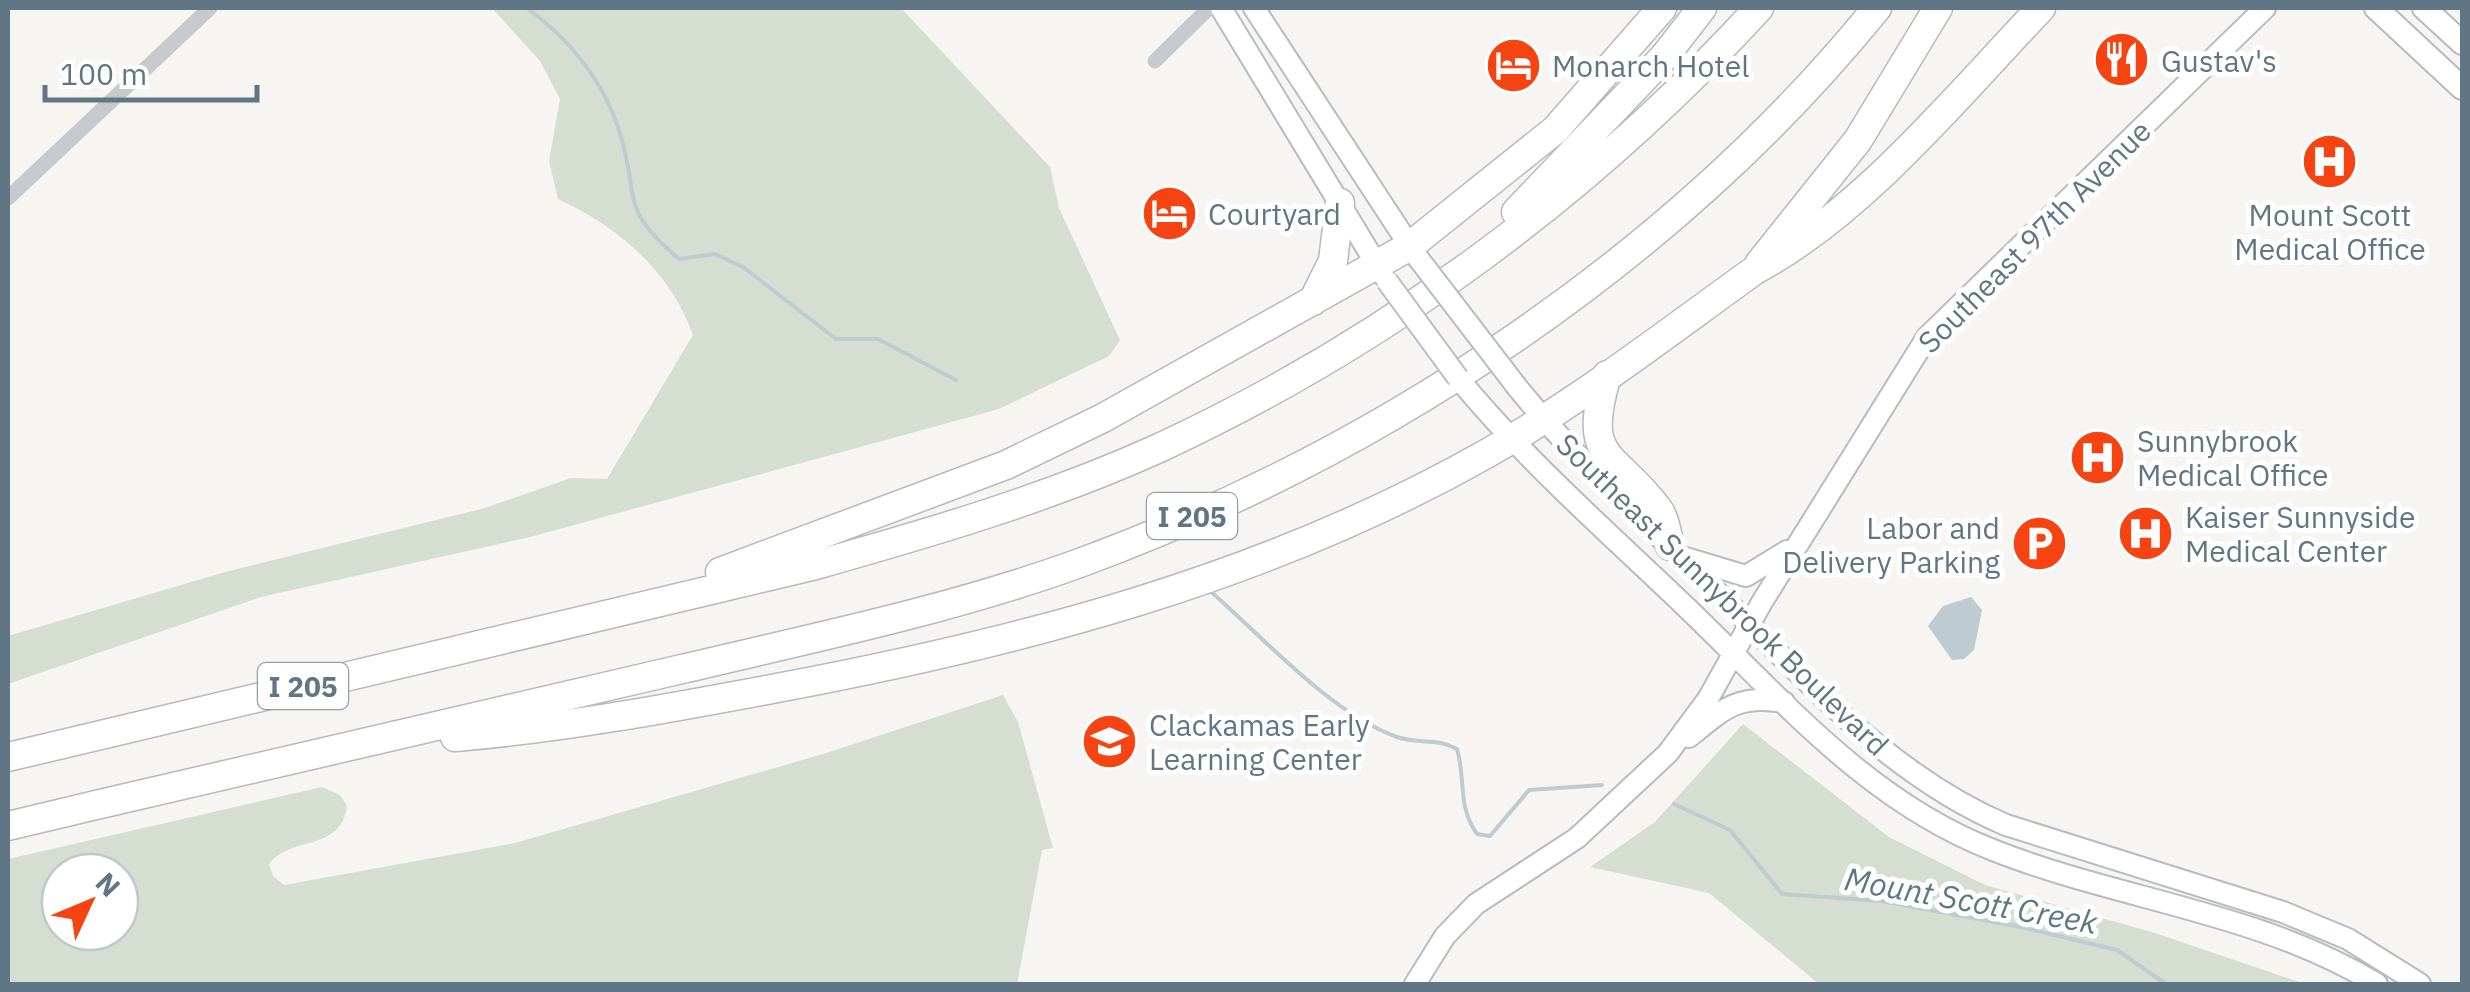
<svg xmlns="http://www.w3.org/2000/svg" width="2470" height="992" viewBox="0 0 2470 992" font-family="'IBM Plex Sans',sans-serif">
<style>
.green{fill:#d6ded2;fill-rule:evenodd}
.water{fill:#becbd0}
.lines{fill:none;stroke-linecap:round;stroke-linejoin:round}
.stream{stroke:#becbd0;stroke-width:4}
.secondary-casing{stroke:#b6bcc0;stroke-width:24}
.primary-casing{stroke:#b7bbbf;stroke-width:26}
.highway-casing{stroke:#b6babd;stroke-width:31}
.street{stroke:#c7cacd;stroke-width:15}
.secondary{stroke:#fff;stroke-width:20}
.primary{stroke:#fff;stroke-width:22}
.highway{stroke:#fff;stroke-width:28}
.secondary-bridge-casing{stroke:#b6bcc0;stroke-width:24;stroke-linecap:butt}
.secondary-bridge{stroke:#fff;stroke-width:20}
.labels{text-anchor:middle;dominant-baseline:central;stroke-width:10;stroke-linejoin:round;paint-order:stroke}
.shield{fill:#fff;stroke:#909faa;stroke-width:2.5}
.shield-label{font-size:28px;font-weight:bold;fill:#617685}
.poi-label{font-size:30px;fill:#617685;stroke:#fff;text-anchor:start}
.street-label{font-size:30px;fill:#617685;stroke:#fff}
.water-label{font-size:32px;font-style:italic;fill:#5c7983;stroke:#fff}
</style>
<rect width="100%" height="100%" fill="#f6f5f1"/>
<!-- green -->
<path class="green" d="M492,8H901L1050,167L1059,208L1120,340L1109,356L999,409L530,537L261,597L8,684V636L225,572L485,508L571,478L607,479L693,335C670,271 619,227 558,199L549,161L560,99L540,61Z
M1003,695L1018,722L1053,848L1042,850L1017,984H8V859L322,787L340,795L347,806C341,852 292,835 269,864L273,876L284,885L515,843L823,754ZM60,872H120V932H60Z
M1743,724L1889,837L1985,885L2155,933L2305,984H1819L1709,893L1590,867L1655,822Z"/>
<!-- water -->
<path class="water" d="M1971,597L1982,610L1974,650L1964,659L1952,660L1928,626L1943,606Z"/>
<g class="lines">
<!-- stream -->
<path class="stream" d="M527,8C571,40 606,84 621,137C640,203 619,207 679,259L715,254L743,267L836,339H878L956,380
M1209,590C1263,637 1330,713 1397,737C1417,744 1438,738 1457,749C1466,779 1457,806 1477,834L1490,836L1529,790L1602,785
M1674,804L1730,830L1782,894L1882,901L2016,926L2117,950L2166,984"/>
<defs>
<path id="secondary" d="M1221,8L1383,275
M1254,8L1417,257
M1458,378C1527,462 1609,533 1687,608C1782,699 1867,801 1993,850C2119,900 2259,912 2377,984
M1517,387C1576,460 1646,523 1713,588C1803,676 1888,775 2006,825L2283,912L2348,939L2420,984
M1686,558L1746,576L1787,551
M1689,737C1724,709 1737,694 1784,702
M1415,984L1445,936L1476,904L1577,838L1668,753L1708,699L1762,602L1927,337L2265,8"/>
<path id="primary" d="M2376,8L2462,88
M2424,8L2462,43"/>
<path id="highway" d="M1516,212L1664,57L1702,8
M1759,264L1858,140L1938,8
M1313,301L1333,261L1340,203
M1607,375C1581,463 1613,449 1658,509C1665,518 1667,535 1670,546
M720,572L1006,465L1103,418L1410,246L1555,130L1662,8
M455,737C564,728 670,708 777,688C1023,642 1267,578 1486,454C1580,401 1667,333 1755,270C1863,212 1957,96 2041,8
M8,757L812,566C929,533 1046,499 1157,449C1384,344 1590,192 1759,8
M8,826C232,772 457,723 682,669C813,638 949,610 1077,564C1380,453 1673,259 1877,8"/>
</defs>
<!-- secondary casing -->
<use href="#secondary" class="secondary-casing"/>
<!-- primary casing -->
<use href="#primary" class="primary-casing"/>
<!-- highway casing -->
<use href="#highway" class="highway-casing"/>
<!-- street -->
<path class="street" d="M1155,61L1209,8
M8,198L210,8"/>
<!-- secondary -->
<use href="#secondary" class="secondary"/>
<!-- primary -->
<use href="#primary" class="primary"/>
<!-- highway -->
<use href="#highway" class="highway"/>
<defs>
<path id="secondary-bridge" d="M1418,258L1517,387
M1387,281L1458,378"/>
</defs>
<!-- secondary-bridge casing -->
<use href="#secondary-bridge" class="secondary-bridge-casing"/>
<!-- secondary-bridge -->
<use href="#secondary-bridge" class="secondary-bridge"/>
</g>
<!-- icons -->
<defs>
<symbol id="restaurant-disc" viewBox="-11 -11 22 22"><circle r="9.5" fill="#f54412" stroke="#fff"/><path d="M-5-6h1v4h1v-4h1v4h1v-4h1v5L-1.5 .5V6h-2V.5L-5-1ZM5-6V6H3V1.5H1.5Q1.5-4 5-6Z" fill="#fff"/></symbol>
<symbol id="hotel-disc" viewBox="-11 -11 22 22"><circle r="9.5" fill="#f54412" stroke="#fff"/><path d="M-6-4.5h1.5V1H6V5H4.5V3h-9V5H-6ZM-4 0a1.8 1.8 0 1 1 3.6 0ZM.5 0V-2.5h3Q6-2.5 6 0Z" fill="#fff"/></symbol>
<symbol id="hospital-disc" viewBox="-11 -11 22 22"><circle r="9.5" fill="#f54412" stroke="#fff"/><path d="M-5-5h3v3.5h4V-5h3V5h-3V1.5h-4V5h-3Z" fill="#fff"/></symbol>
<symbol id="parking-disc" viewBox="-11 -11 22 22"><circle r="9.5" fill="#f54412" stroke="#fff"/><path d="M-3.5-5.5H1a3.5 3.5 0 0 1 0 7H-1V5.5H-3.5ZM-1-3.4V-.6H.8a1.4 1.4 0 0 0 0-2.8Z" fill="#fff"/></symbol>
<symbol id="school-disc" viewBox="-11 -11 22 22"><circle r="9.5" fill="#f54412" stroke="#fff"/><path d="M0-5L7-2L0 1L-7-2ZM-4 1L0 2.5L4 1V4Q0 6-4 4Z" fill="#fff"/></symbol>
</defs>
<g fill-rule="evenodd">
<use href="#restaurant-disc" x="2090" y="28" width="63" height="63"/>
<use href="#hotel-disc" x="1482" y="34" width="63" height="63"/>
<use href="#hospital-disc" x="2298" y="130" width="63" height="63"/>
<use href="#hotel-disc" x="1138" y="182" width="63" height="63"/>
<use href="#hospital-disc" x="2066" y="426" width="63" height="63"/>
<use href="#hospital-disc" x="2114" y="502" width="63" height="63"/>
<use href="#parking-disc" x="2008" y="512" width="63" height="63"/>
<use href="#school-disc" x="1078" y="710" width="63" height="63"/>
</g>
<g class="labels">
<!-- shield labels -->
<g class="shield">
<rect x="1147" y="493" width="90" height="46" rx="8"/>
<rect x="258" y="663" width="90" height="46" rx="8"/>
</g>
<g class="shield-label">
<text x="1192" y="516">I 205</text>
<text x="303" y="686">I 205</text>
</g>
<!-- poi labels -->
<g class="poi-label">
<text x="2161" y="60">Gustav's</text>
<text x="1552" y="65">Monarch Hotel</text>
<text x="1208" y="213">Courtyard</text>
<text x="2330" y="214" text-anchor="middle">Mount Scott<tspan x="2330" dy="34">Medical Office</tspan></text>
<text x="2137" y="440">Sunnybrook<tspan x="2137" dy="34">Medical Office</tspan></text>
<text x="2185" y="516">Kaiser Sunnyside<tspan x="2185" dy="34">Medical Center</tspan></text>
<text x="2000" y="527" text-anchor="end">Labor and<tspan x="2000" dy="34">Delivery Parking</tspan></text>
<text x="1149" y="724">Clackamas Early<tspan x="1149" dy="34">Learning Center</tspan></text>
</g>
<!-- street labels -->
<g class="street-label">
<text transform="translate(2034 236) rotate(-45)">Southeast 97th Avenue</text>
<text transform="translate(1723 594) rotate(44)">Southeast Sunnybrook Boulevard</text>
</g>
<!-- water labels -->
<g class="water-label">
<text transform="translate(1971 900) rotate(10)">Mount Scott Creek</text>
</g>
</g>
<!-- border -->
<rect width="2470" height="992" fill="none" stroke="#617685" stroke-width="20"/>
<!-- north arrow -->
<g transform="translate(90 902) rotate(46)"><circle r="48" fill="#ffffff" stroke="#c0c8ce" stroke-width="2.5"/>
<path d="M0-8L18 38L0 25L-18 38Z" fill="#f54412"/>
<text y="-15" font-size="28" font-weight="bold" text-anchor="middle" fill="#617685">N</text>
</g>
<!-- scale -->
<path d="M45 85v15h212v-15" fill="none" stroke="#617685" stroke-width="5"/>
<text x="60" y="85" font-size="30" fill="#617685" stroke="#ffffff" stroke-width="8" paint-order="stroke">100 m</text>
</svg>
